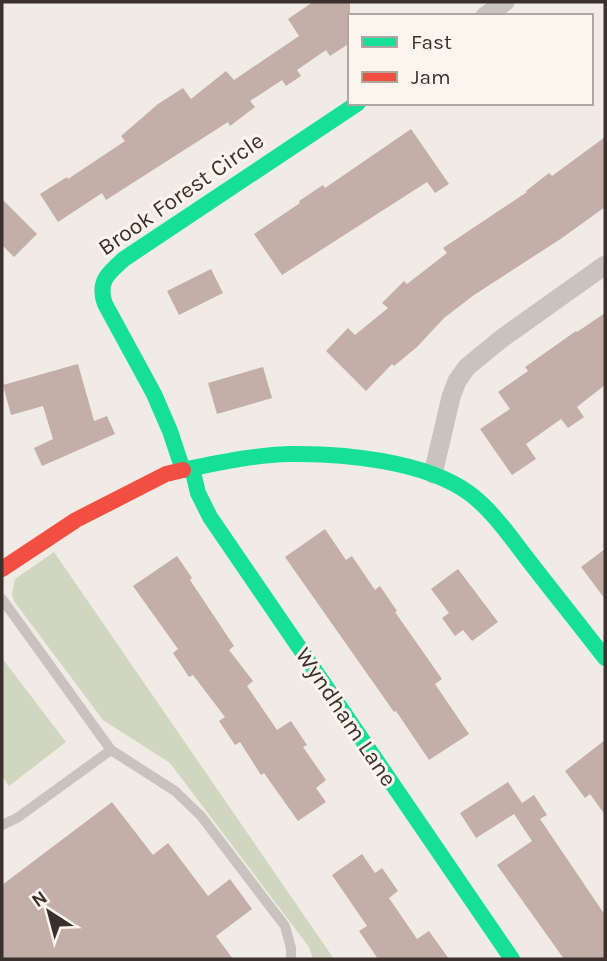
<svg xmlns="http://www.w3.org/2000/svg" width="607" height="961" viewBox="0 0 607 961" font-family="Karla,sans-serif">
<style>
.green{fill:#d1d6bf}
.building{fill:#c3afa7}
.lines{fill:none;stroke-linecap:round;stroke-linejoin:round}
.lane{stroke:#c9c3be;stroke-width:10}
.street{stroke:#c9c3be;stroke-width:19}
.fast{stroke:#16e098;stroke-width:16}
.jam{stroke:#f24e42;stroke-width:16}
.labels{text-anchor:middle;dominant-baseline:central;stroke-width:6;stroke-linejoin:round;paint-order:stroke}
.street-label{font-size:23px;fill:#3b302b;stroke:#fbf5ee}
</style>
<rect width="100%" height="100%" fill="#f0ebe5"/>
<!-- green -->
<path class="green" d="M54,552L334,959H313L309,947L170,763L103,720L14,601L12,594L15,579Z
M2,658L66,742L9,786L2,776Z"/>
<!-- building -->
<path class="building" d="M313,2H350V43L330,56L326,50L297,70L301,76L286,86L282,80L250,101L255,107L230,126L228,122L106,200L102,193L58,222L40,194L67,177L68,179L125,141L121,136L158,104L183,88L191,99L226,71L234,80L299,36L288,19Z
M411,129L449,184L435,193L427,182L282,275L254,234L300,203L299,201L323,185L325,188Z
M605,137V207L562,238L474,295L444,318L417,347L394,366L392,364L366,391L326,351L348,328L355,335L388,308L382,303L404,281L407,284L447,253L443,248L527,192L526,191L549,173L552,176Z
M2,199L37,234L14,257L2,245Z
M211,269L223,293L179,315L167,291Z
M605,313V385L577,407L584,417L568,428L561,419L526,444L536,459L512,475L480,429L510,409L498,392L528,371L525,367L576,331L577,332Z
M78,364L94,421L107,416L115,434L42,466L34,448L53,439L43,406L11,415L3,385Z
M263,367L272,398L217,414L208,383Z
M325,529L346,560L352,556L375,590L380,586L397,611L395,612L442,679L435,684L469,734L429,760L396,711L394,712L285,557Z
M605,549V599L581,567Z
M177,556L192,578L190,580L234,646L229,650L253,681L247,686L277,730L291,721L307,745L303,747L326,780L316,788L326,802L298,821L264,773L261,775L240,742L235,745L219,721L225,717L193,675L189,677L173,653L178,649L133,586Z
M458,569L498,622L472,641L463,630L455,636L442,618L449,613L431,589Z
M605,740V815L590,794L585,798L565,771Z
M508,782L522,803L534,795L547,815L540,819L605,915V959H564L497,865L532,841L514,814L476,838L460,813Z
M112,802L153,855L168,843L208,896L230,879L252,909L216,936L233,959H2V885Z
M362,854L375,873L382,868L398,891L389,898L417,939L429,931L449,959H378L359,931L367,926L332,875Z"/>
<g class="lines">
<!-- lane -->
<path class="lane" d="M2,599L111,750L17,818L2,825
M111,750L175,791L201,816L285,926L291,948V959"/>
<!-- street -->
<path class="street" d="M485,16L505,2
M433,474L451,397L457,381L467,367L501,339L605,265"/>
<!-- fast -->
<path class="fast" d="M192,468L198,493L210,517L512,959
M183,470L170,431L154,394L105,304C97,282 108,273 124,259L358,103
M183,470C218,463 253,455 289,454C343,453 425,461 469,493C492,510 509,535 526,557C552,591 579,624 605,658"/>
<!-- jam -->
<path class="jam" d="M2,569L76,520L166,474L183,470"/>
</g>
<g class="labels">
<!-- street labels -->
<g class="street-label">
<text transform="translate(181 194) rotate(-35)">Brook Forest Circle</text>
<text transform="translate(346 717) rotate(56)">Wyndham Lane</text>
</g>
</g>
<!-- border -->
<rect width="607" height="961" fill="none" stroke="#3b302b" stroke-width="7"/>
<!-- legend -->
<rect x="348" y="14" width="245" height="91" fill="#fbf5ee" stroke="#aea6a0" stroke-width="2"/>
<rect x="362" y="37" width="35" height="10" fill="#16e098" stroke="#aea6a0" stroke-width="2"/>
<text x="411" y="49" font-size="21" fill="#3b302b">Fast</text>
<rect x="362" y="72" width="35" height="10" fill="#f24e42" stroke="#aea6a0" stroke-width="2"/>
<text x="411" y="84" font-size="21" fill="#3b302b">Jam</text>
<!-- north arrow -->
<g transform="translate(49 912) rotate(324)" stroke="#fbf5ee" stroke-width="5" paint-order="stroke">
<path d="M0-5L12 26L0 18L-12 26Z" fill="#3b302b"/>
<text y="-10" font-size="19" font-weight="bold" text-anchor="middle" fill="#3b302b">N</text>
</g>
</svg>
